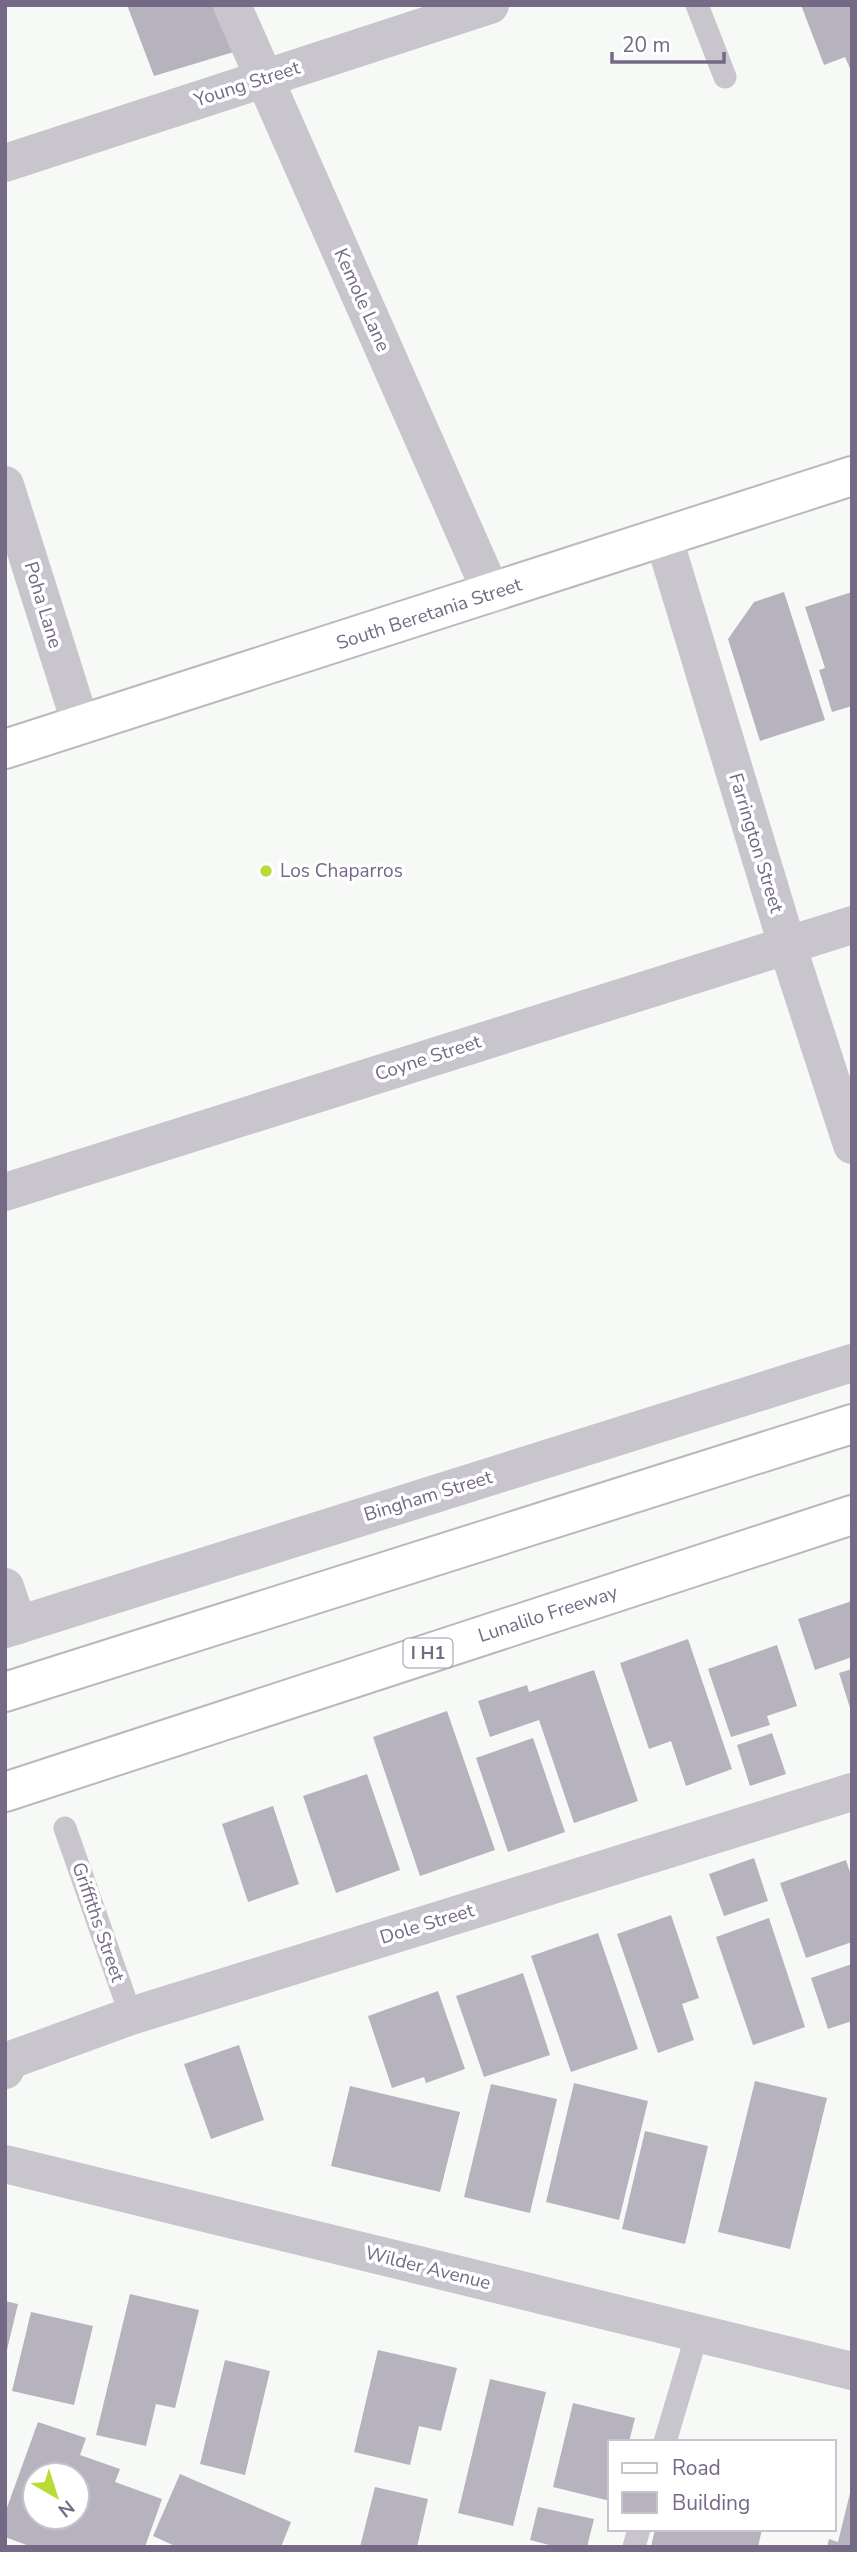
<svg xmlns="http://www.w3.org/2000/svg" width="857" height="2552" viewBox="0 0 857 2552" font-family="'Nunito Sans',sans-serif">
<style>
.building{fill:#b6b3be;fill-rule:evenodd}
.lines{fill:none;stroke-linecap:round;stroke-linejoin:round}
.primary-casing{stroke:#bbb8c0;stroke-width:42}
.motorway-casing{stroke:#bab8be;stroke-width:42}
.service{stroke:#c8c5cc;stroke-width:23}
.minor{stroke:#c8c5cc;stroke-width:38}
.tertiary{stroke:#c8c5cc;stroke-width:38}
.primary{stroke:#fff;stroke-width:38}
.motorway{stroke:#fff;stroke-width:38}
.poi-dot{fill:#badb35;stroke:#fff;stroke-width:2.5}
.labels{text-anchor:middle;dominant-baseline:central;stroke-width:7;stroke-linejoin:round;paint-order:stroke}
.shield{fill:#fff;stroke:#9e97aa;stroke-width:2}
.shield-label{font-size:18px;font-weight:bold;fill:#756a86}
.street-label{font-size:19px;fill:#756a86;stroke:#fff}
.poi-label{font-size:19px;fill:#756a86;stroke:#fff;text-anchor:start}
</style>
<rect width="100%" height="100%" fill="#f7f9f7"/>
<!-- building -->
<path class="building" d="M127,5H219L237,51L154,76Z
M801,5H852V73L845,57L824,65Z
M784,592L825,720L760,741L728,639L754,602Z
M852,592V706L832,712L819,670L825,668L805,607Z
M852,1601V1657L815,1670L798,1619Z
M688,1639L732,1769L686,1786L671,1741L649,1749L620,1663Z
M777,1645L797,1706L767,1716L770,1725L731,1737L708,1669Z
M852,1669V1711H851L839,1673Z
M594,1670L638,1801L574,1823L539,1720L490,1737L478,1701L527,1685L529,1692Z
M447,1711L495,1850L420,1876L373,1737Z
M772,1733L786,1774L750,1786L737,1745Z
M533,1738L565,1832L508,1852L476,1758Z
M367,1774L400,1870L336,1893L303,1796Z
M273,1806L299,1884L248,1902L222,1824Z
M754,1858L768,1901L724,1916L709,1874Z
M846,1860L852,1878V1942L806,1958L780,1883Z
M671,1915L699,1998L682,2004L694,2040L658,2053L617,1934Z
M769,1918L805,2027L753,2045L716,1937Z
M598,1933L638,2049L571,2072L531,1956Z
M852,1964V2021L828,2029L811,1978Z
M523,1973L550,2055L484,2077L456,1996Z
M438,1991L465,2069L426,2083L424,2077L392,2088L368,2016Z
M239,2045L264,2120L211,2139L184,2064Z
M755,2081L827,2098L790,2249L718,2232Z
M574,2083L648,2101L619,2220L546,2202Z
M491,2084L557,2099L530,2213L464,2197Z
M350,2086L460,2112L440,2192L331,2166Z
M645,2131L708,2146L685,2244L622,2229Z
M130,2294L199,2310L175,2408L156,2404L146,2446L96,2435Z
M5,2301L18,2304L6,2354H5Z
M31,2312L93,2326L74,2405L12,2391Z
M378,2350L457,2368L441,2431L419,2426L410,2465L354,2452Z
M225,2360L270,2371L245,2475L200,2464Z
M490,2379L546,2392L513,2526L458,2513Z
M573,2403L635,2418L629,2442H610V2501L553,2487Z
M38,2422L86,2438L80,2455L120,2469L115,2482L162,2499L145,2547H32L5,2537V2513ZM35,2475H77V2517H35Z
M180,2474L291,2522L281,2547H177L153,2536Z
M375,2487L428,2499L417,2547H360Z
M851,2489L852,2547H827L829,2539L838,2542Z
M538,2507L594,2519L587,2547H557L530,2540Z
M655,2529H762L758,2547H651Z"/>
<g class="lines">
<defs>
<path id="primary" d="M5,749L852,476"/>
<path id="motorway" d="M5,1692L852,1424
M5,1792L852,1515"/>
</defs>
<!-- primary casing -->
<use href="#primary" class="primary-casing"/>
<!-- motorway casing -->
<use href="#motorway" class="motorway-casing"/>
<!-- service -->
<path class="service" d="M697,5L725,77
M65,1828L131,2016
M665,2442L697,2334
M634,2547L639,2529"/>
<!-- minor -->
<path class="minor" d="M232,5L492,594
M5,163L490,5
M5,485L81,725
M664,539L787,945L852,1145
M5,1192L852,925
M5,1587L18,1625
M5,2062L131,2016L852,1792"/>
<!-- tertiary -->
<path class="tertiary" d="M5,1629L852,1363
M5,2070L9,2060
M5,2164L852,2371"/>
<!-- primary -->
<use href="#primary" class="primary"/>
<!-- motorway -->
<use href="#motorway" class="motorway"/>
</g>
<!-- markers -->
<circle class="poi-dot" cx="266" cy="871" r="7"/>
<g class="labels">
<!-- shield labels -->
<rect class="shield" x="403.5" y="1638.5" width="49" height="29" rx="5"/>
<g class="shield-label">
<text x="428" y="1653">I H1</text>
</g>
<!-- street labels -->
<g class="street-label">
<text transform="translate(247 84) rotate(-18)">Young Street</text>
<text transform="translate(362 300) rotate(66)">Kemole Lane</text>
<text transform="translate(43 605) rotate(73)">Poha Lane</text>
<text transform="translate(429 614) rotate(-18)">South Beretania Street</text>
<text transform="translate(756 843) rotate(73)">Farrington Street</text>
<text transform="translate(428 1058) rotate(-18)">Coyne Street</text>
<text transform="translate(428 1496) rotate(-17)">Bingham Street</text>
<text transform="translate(548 1614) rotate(-18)">Lunalilo Freeway</text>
<text transform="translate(98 1922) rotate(71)">Griffiths Street</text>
<text transform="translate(427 1924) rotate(-17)">Dole Street</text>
<text transform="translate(428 2268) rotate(14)">Wilder Avenue</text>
</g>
<!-- poi labels -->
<g class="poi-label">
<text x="280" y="871">Los Chaparros</text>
</g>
</g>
<!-- border -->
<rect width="857" height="2552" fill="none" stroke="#756a86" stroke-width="14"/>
<!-- legend -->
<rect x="608" y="2440" width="228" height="91" fill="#ffffff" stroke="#c8c3cf" stroke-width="2"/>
<rect x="622" y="2463" width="35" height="10" fill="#ffffff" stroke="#c8c3cf" stroke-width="2"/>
<text x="672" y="2475" font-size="21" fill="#756a86">Road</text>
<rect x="622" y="2492" width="35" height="21" fill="#b6b3be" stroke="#c8c3cf" stroke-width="2"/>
<text x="672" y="2510" font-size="21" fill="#756a86">Building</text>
<!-- north arrow -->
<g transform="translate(56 2496) rotate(141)"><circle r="33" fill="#ffffff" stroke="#c8c3cf" stroke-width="2"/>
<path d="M0-5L12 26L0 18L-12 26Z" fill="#badb35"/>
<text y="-10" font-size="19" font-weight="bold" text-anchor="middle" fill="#756a86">N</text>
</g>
<!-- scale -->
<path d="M612 52v10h112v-10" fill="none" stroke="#756a86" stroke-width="3.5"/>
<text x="622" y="52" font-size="21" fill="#756a86" stroke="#ffffff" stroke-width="5" paint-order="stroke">20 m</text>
</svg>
